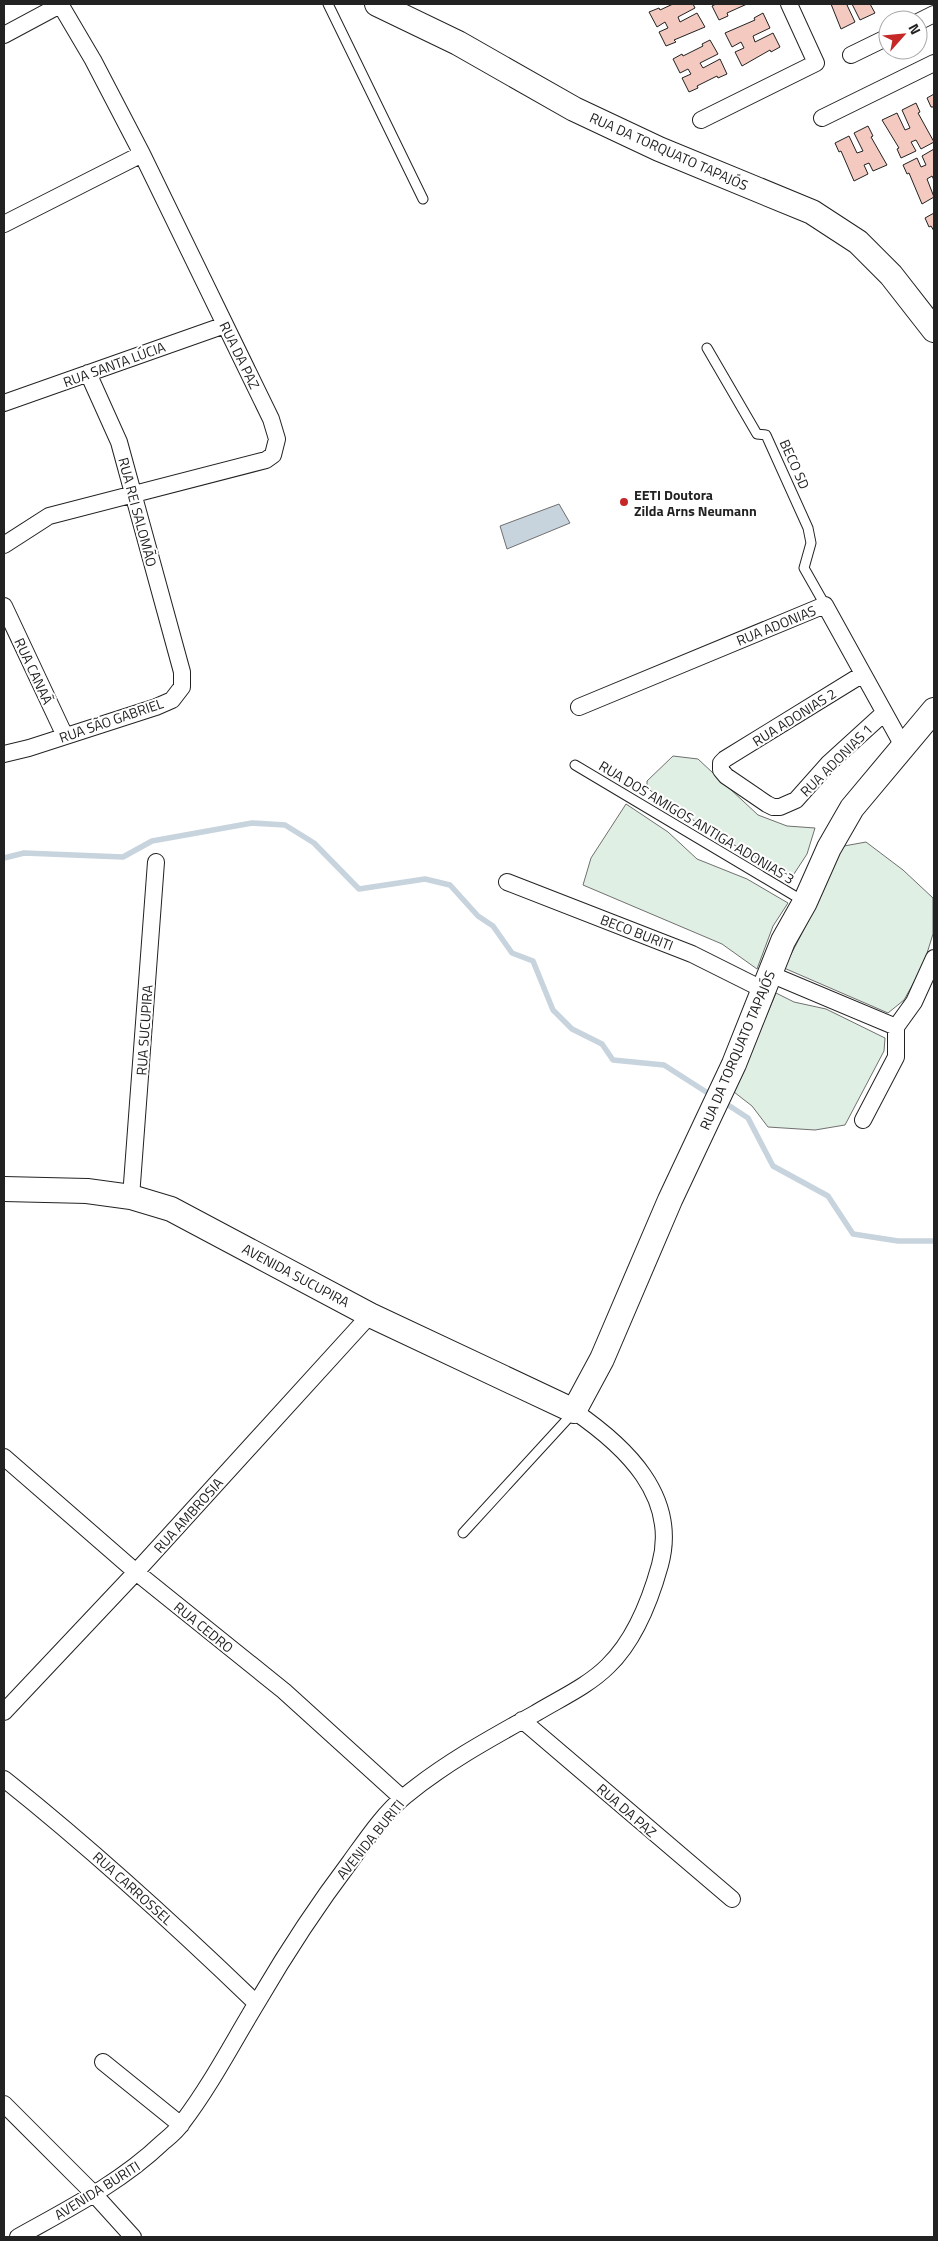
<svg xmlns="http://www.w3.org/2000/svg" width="938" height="2241" viewBox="0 0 938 2241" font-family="'Titillium Web',sans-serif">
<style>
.green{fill:#e0efe3;stroke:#6f6f6f}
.water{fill:#c7d3dd;stroke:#6f6f6f}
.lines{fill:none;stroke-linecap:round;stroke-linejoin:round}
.stream{stroke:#c7d3dd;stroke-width:5.5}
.building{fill:#f3c9c0;stroke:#222}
.lane-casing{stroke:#222;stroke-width:11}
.street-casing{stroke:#222;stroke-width:18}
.secondary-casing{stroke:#222;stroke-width:26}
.lane{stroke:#fff;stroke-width:9}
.street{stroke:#fff;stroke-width:16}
.secondary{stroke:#fff;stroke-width:24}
.poi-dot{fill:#c62828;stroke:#fff;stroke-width:2}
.labels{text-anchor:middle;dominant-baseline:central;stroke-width:4;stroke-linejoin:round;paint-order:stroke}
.street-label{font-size:14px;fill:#222;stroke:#fff}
.poi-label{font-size:14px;font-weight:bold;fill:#222;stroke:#fff;text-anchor:start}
</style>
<rect width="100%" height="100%" fill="#fff"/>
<!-- green -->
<path class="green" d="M673,756L698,759L758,815L787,826L815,828L807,854L792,877C742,850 693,823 647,788V781Z
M626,804L668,832L697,859L747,879L788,903L773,926L757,969L722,944L583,885L591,858Z
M866,842L903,870L933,898V934L923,966L904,1000L888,1013L784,968L819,900L824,877L844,846Z
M776,993L794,1002L826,1009L885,1038L884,1051L845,1125L815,1130L768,1127L752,1106L734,1092Z"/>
<!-- water -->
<path class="water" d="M559,504L570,523L507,549L500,526Z"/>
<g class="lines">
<!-- stream -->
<path class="stream" d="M4,858L24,853L123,857L152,841L252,823L285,825L314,843L359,889L425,879L450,885L478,916L493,926L512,953L533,961L553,1010L572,1029L602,1044L613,1060L664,1065L714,1097
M722,1101L748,1118L773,1166L828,1196L853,1234L898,1241H934"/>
</g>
<!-- building -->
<path class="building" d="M673,4H693L695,8L678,17L680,22L697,13L705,27L674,40L676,42L666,46L659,32L668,28L665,22L657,27L649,12L659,8L660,10Z
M716,4H747L727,13L728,16L719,20L712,6Z
M831,4H849L847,5L855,22L841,29Z
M852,4H870L875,13L860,20Z
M763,13L770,28L753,36L755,42L773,33L780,47L771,52L770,50L742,66L735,52L744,48L741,42L732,47L725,33L755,20L754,18Z
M710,40L718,54L700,63L703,68L720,59L727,74L718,78L717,76L697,86L698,88L689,92L682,78L691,74L688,69L680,73L673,59L682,54L683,56L703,46L702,44Z
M934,94V107H931L927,98Z
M916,103L920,112L918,113L934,142L921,149L916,140L911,142L916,151L901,158L897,149L899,148L882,120L897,113L905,130L910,128L902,110Z
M868,126L873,136L871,137L887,165L873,171L869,163L864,165L868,174L854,181L841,151L839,152L835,143L849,136L857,153L863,151L854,133Z
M934,149V180L932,176L927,179L934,197L922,204L909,173L907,174L903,165L917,158L921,167L926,165L922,156Z
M934,213V231L931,226L929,227L925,218Z"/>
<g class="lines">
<defs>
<path id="lane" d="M328,4L423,199
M707,348L757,434L766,435L808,528L811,543L804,568L825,605
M575,765L805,902
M463,1533L573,1413"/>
<path id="street" d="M918,22L934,14
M4,35L60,5
M851,55L888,37
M822,118L934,63
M701,120L816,63L789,4
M4,224L142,154
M4,403L225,325
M4,545L49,516L266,460L273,455L277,439L271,419L142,154L93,60L60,4
M4,606L65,736
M863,674L725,759L721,763V770L726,776L767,804L773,807H780L796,800L828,764L884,713
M579,707L825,605L903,746
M4,754L29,748L156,707L172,700L182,687V672L119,442L88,373
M507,882L692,954L764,990
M770,974L896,1027
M863,1120L896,1057V1027L914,1002L934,958
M131,1197L156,862
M4,1457L136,1572L284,1691L402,1798
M4,1712L136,1572L370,1315
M522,1720L732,1899
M4,1779C92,1849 175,1925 256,2003
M103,2062L181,2125
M4,2104L94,2194L133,2237
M18,2237C68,2209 120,2183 162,2143C169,2137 177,2131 182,2123C211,2085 233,2042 258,2001C286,1953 316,1907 350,1862C366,1840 383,1814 405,1796C445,1763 491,1738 536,1713C559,1699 588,1686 608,1666C635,1640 650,1601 660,1565C679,1496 625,1446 574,1411"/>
<path id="secondary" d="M377,4L458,43L574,109L659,149L812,212L858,242L891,275L934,330
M4,1189L87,1191L131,1197L171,1209L370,1315L574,1411L602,1359L670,1200L734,1064L783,941L805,902L829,848L852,808L934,710"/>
</defs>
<!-- lane casing -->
<use href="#lane" class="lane-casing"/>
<!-- street casing -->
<use href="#street" class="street-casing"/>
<!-- secondary casing -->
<use href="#secondary" class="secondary-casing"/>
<!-- lane -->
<use href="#lane" class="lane"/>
<!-- street -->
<use href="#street" class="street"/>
<!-- secondary -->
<use href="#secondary" class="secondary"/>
</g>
<!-- markers -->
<circle class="poi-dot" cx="624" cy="502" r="5"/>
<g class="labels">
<!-- street labels -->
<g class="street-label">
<text transform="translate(669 151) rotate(24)">RUA DA TORQUATO TAPAJÓS</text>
<text transform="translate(240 355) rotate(64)">RUA DA PAZ</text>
<text transform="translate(114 364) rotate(-20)">RUA SANTA LÚCIA</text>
<text transform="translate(795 464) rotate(66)">BECO SD</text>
<text transform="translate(138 512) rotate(75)">RUA REI SALOMÃO</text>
<text transform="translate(776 625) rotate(-22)">RUA ADONIAS</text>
<text transform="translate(34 671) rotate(65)">RUA CANAÃ</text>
<text transform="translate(794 717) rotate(-32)">RUA ADONIAS 2</text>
<text transform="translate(111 720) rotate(-19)">RUA SÃO GABRIEL</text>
<text transform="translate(836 760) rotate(-45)">RUA ADONIAS 1</text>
<text transform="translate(697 822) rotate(31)">RUA DOS AMIGOS ANTIGA ADONIAS 3</text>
<text transform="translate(637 932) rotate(21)">BECO BURITI</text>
<text transform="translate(144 1030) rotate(-86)">RUA SUCUPIRA</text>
<text transform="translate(737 1050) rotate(-67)">RUA DA TORQUATO TAPAJÓS</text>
<text transform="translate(296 1275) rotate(28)">AVENIDA SUCUPIRA</text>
<text transform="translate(188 1515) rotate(-48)">RUA AMBROSIA</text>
<text transform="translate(204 1627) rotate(39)">RUA CEDRO</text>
<text transform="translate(627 1810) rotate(41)">RUA DA PAZ</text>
<text transform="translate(370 1839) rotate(-51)">AVENIDA BURITI</text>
<text transform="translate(133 1888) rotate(42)">RUA CARROSSEL</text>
<text transform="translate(97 2190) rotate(-32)">AVENIDA BURITI</text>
</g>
<!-- poi labels -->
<g class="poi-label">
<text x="634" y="494">EETI Doutora<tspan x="634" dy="16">Zilda Arns Neumann</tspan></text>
</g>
</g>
<!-- border -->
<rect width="938" height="2241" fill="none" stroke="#222222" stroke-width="10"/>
<!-- north arrow -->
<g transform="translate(903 35) rotate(63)"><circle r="24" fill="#ffffff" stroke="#a7a7a7"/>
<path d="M0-4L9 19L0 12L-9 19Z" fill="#c62828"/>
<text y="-8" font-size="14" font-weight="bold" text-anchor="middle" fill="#222222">N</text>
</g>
</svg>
